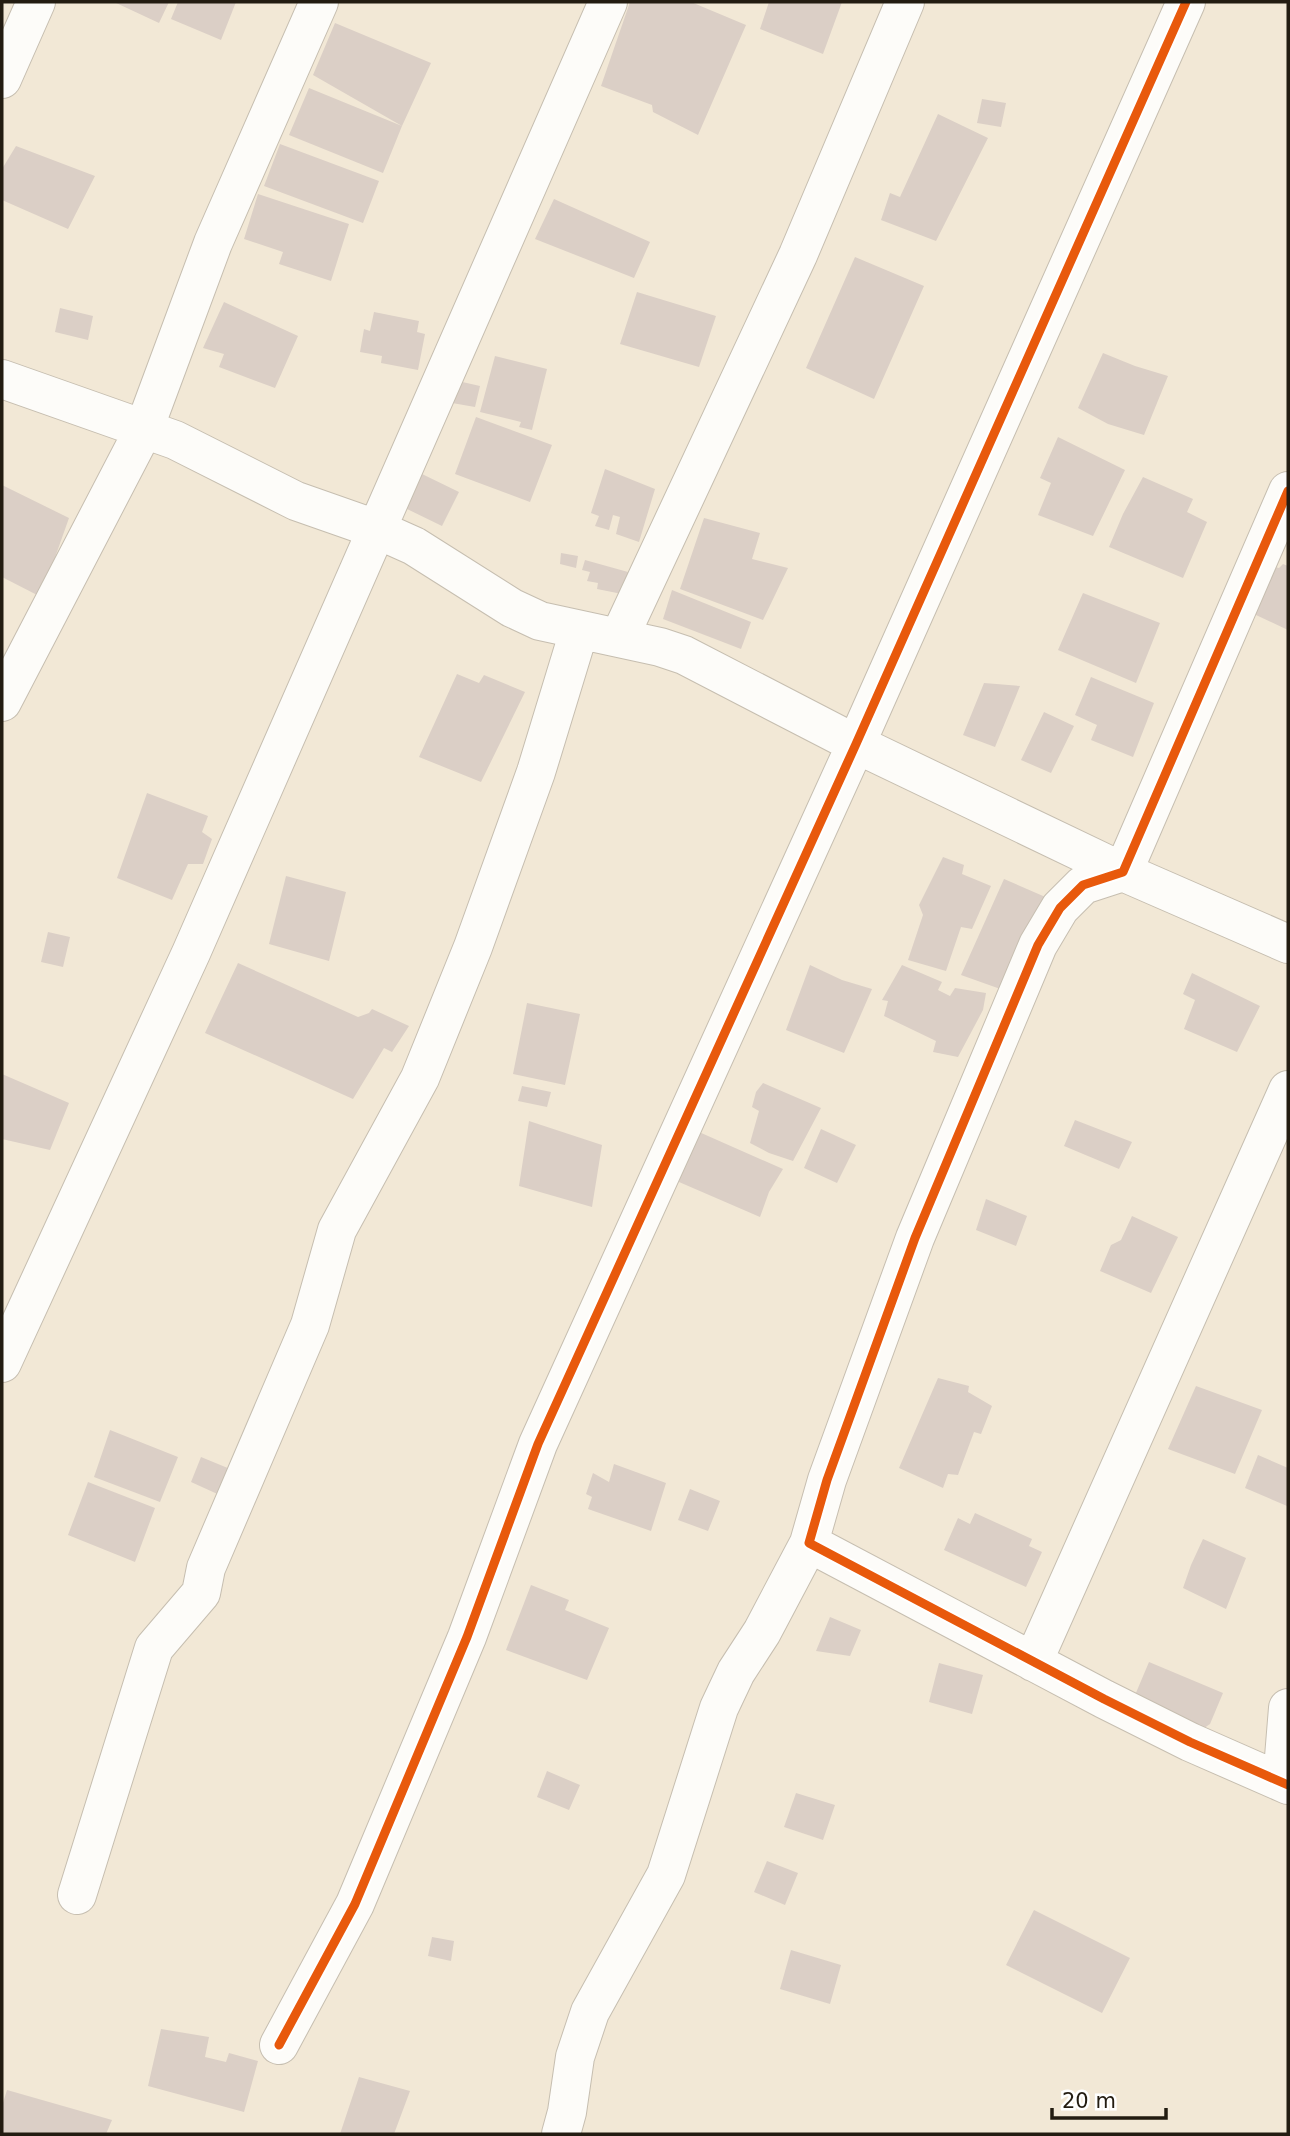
<svg xmlns="http://www.w3.org/2000/svg" width="1290" height="2136" viewBox="0 0 1290 2136" font-family="'DejaVu Sans',sans-serif">
<style>
.building{fill:#dbcfc6}
.lines{fill:none;stroke-linecap:round;stroke-linejoin:round}
.minor-casing{stroke:#c6beb0;stroke-width:40}
.minor{stroke:#fdfcf9;stroke-width:38}
.cycleway-casing{stroke:#fff;stroke-width:13}
.cycleway{stroke:#e8590c;stroke-width:9}
</style>
<rect width="100%" height="100%" fill="#f2e8d6"/>
<!-- building -->
<path class="building" d="M114,2H169L159,23Z
M178,2H236L221,40L171,19Z
M630,2H691L746,25L698,135L653,112L652,105L601,86Z
M769,2H842L823,54L760,29Z
M335,23L431,63L402,126L313,75Z
M309,88L402,126L383,173L289,135Z
M982,99L1006,103L1001,127L977,123Z
M938,114L988,138L936,241L881,220L890,193L900,197Z
M280,144L379,181L363,223L264,186Z
M16,146L95,176L68,229L2,200V169Z
M258,194L349,224L331,281L279,264L283,252L244,239Z
M554,199L650,242L634,278L535,239Z
M855,257L924,286L874,399L806,368Z
M637,292L716,316L699,367L620,344Z
M224,302L298,336L275,388L219,367L224,354L203,348Z
M60,308L93,316L88,340L55,332Z
M374,312L419,321L417,332L425,334L418,370L381,363L382,356L360,352L364,329L370,331Z
M1103,353L1135,366L1168,376L1144,435L1108,424L1078,408Z
M495,356L547,369L532,430L519,427L521,422L480,412Z
M458,381L480,386L475,407L452,403Z
M476,417L552,445L530,502L455,474Z
M1058,437L1125,470L1093,536L1038,515L1051,483L1040,478Z
M605,469L655,489L639,542L616,534L620,517L613,515L609,530L595,526L599,516L591,513Z
M422,474L459,492L442,526L405,508Z
M1143,477L1193,499L1187,512L1207,522L1183,578L1109,547L1123,514Z
M2,485L69,518L41,597L2,577Z
M704,518L760,533L752,559L788,568L763,620L680,589Z
M561,553L578,556L576,568L560,564Z
M585,560L628,572L622,594L597,589L598,583L587,581L590,572L582,570Z
M1283,564L1288,566V630L1256,615L1255,594L1271,566L1279,568Z
M672,590L751,622L741,649L663,619Z
M1083,593L1160,623L1136,683L1058,650Z
M457,674L479,683L484,675L525,692L481,782L419,757Z
M1091,677L1154,703L1133,757L1091,740L1097,725L1075,715Z
M984,683L1020,686L995,747L963,735Z
M1044,712L1074,726L1051,773L1021,760Z
M147,793L208,816L202,832L212,839L203,864H188L172,900L117,878Z
M943,857L964,865L962,874L991,886L972,929L961,927L946,971L908,960L923,915L919,905Z
M286,876L346,892L329,961L269,944Z
M1004,879L1050,899L1006,991L961,975Z
M48,932L70,937L63,967L41,962Z
M238,963L358,1017L369,1013L372,1009L409,1026L392,1052L384,1048L353,1099L205,1033Z
M810,965L842,980L872,989L844,1053L786,1030Z
M902,965L942,982L938,990L950,996L955,988L986,993L983,1010L958,1057L933,1052L936,1041L884,1016L888,1001L882,1000Z
M1192,973L1260,1006L1237,1052L1184,1029L1195,1000L1183,994Z
M527,1003L580,1014L565,1085L513,1074Z
M2,1074L69,1103L50,1150L2,1139Z
M763,1083L821,1108L793,1161L769,1153L750,1143L759,1111L752,1107L756,1092Z
M522,1086L551,1092L547,1107L518,1101Z
M1075,1120L1132,1142L1119,1169L1064,1146Z
M529,1121L602,1145L592,1207L519,1186Z
M821,1129L856,1145L837,1183L804,1168Z
M699,1132L783,1169L769,1192L760,1217L679,1182L683,1157Z
M986,1199L1027,1216L1016,1246L976,1230Z
M1132,1216L1178,1237L1151,1293L1100,1271L1111,1245L1121,1240Z
M938,1378L969,1386L968,1392L992,1406L981,1434L974,1432L958,1475L948,1474L943,1488L899,1468Z
M1196,1386L1262,1410L1235,1474L1168,1449Z
M110,1430L178,1457L160,1502L94,1477Z
M1258,1455L1288,1468L1287,1506L1245,1488Z
M201,1457L235,1471L224,1497L191,1482Z
M614,1464L666,1483L651,1531L588,1509L592,1497L586,1494L593,1473L609,1482Z
M88,1482L155,1508L135,1562L68,1535Z
M690,1489L720,1501L708,1531L678,1520Z
M975,1513L1032,1539L1029,1546L1042,1552L1026,1587L944,1550L958,1518L970,1524Z
M1203,1539L1246,1558L1226,1609L1183,1588L1191,1565Z
M531,1585L569,1600L565,1610L609,1628L587,1680L506,1650Z
M830,1617L861,1630L850,1656L816,1651Z
M1149,1662L1223,1693L1210,1724L1194,1735L1130,1707Z
M939,1663L983,1675L972,1714L929,1702Z
M547,1771L580,1785L569,1810L537,1797Z
M796,1793L835,1805L823,1840L784,1827Z
M767,1861L798,1873L785,1905L754,1892Z
M1034,1910L1130,1958L1102,2013L1006,1965Z
M432,1937L454,1941L451,1961L428,1956Z
M791,1950L841,1965L830,2004L780,1989Z
M161,2029L209,2037L205,2057L226,2062L229,2053L258,2061L244,2112L148,2086Z
M359,2077L410,2091L394,2134H340Z
M7,2090L112,2120L106,2134H2V2106Z"/>
<g class="lines">
<defs>
<path id="minor" d="M2,79L36,2
M2,379L175,440L296,501L376,529L414,546L512,608L540,621L660,647L684,655L856,744L1123,872L1288,944
M1288,491L1123,872L1083,885L1060,908L1038,945L915,1238L827,1480L809,1543L1104,1699L1190,1742L1288,1785
M619,638L798,255L905,2
M2,702L144,429L213,243L319,2
M2,1363L191,953L608,2
M1033,1662L1288,1090
M1282,1782L1288,1708
M77,1895L154,1648L201,1593L206,1568L310,1325L337,1230L420,1078L473,947L536,772L579,631
M279,2045L355,1904L467,1637L538,1444L856,744L1186,2
M561,2134L567,2112L575,2057L590,2012L666,1875L719,1708L736,1672L762,1632L809,1543"/>
</defs>
<!-- minor casing -->
<use href="#minor" class="minor-casing"/>
<!-- minor -->
<use href="#minor" class="minor"/>
<defs>
<path id="cycleway" d="M1288,491L1123,872L1083,885L1060,908L1038,945L915,1238L827,1480L809,1543L1104,1699L1190,1742L1288,1785
M279,2045L355,1904L467,1637L538,1444L856,744L1186,2"/>
</defs>
<!-- cycleway casing -->
<use href="#cycleway" class="cycleway-casing"/>
<!-- cycleway -->
<use href="#cycleway" class="cycleway"/>
</g>
<!-- border -->
<rect width="1290" height="2136" fill="none" stroke="#231c11" stroke-width="7"/>
<!-- scale -->
<path d="M1052 2108v10h114v-10" fill="none" stroke="#231c11" stroke-width="3.5"/>
<text x="1062" y="2108" font-size="21" fill="#231c11" stroke="#ffffff" stroke-width="5" paint-order="stroke">20 m</text>
</svg>
